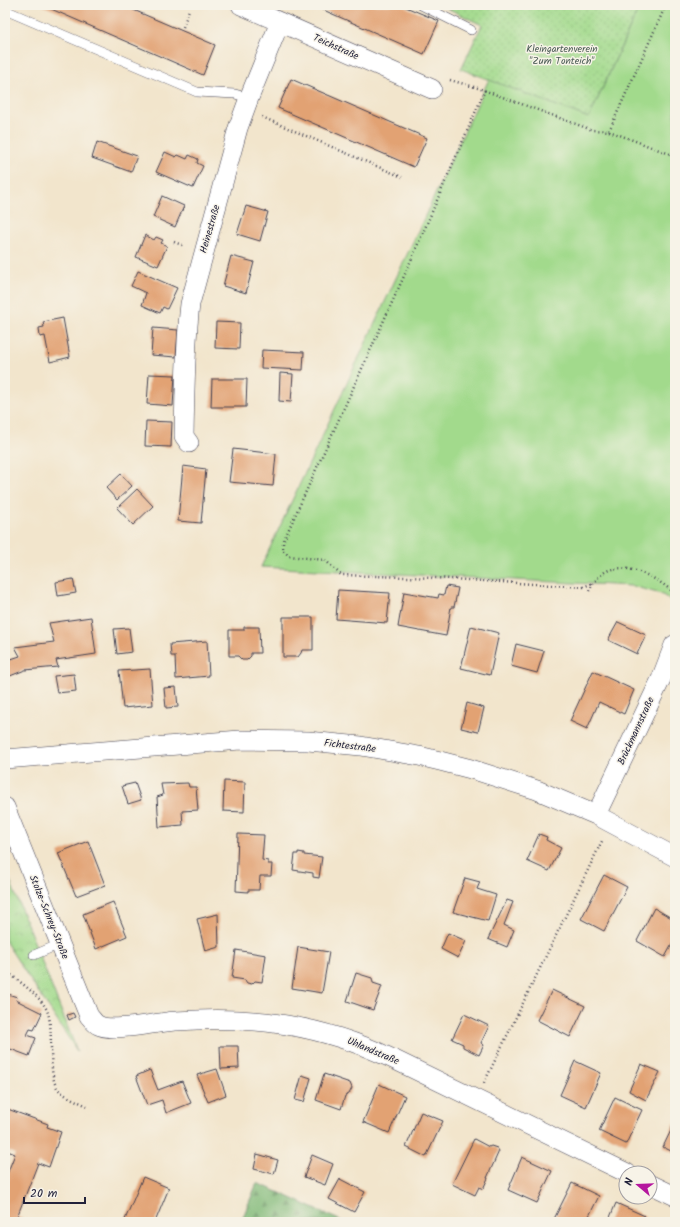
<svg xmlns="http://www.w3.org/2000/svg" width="680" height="1227" viewBox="0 0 680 1227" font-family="Kalam,sans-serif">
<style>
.grass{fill:#a2da8c;stroke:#627e64}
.forest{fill:url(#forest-firs);stroke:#526e5a}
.park{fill:url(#park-crowns);stroke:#627e64}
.garden{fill:url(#garden-dots);stroke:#627e64}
.building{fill:#e2a273}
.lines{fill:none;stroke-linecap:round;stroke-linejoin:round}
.lane-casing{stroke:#413f51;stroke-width:10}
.street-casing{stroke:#413f51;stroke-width:20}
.path{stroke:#413f51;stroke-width:2.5;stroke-dasharray:1 3;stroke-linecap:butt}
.lane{stroke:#fff;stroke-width:9}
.street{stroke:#fff;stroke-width:19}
.labels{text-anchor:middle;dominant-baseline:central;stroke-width:3;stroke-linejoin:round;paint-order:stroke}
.street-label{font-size:10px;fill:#22223b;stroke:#f7f3e8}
.park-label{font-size:10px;fill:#485953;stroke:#f7f3e8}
</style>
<defs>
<pattern id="forest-firs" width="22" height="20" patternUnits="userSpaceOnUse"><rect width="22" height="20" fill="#81ba78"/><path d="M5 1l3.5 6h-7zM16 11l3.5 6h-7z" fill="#699764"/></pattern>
<pattern id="park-crowns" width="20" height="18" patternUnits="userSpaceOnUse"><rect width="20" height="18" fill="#a2da8c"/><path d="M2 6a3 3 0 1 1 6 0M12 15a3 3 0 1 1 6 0" fill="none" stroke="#8bbb7a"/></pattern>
<pattern id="garden-dots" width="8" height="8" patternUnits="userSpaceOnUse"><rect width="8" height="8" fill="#a2da8c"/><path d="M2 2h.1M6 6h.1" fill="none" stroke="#8bbb7a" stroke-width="1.8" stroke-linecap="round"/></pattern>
</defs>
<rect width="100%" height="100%" fill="#f7f3e8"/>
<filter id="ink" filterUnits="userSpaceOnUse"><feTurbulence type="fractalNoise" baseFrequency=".025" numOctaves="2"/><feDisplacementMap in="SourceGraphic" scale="8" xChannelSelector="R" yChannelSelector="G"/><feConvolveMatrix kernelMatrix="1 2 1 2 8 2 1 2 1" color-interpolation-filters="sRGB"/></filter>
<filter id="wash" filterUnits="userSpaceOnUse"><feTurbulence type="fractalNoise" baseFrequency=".012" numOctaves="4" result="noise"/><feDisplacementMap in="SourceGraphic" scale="16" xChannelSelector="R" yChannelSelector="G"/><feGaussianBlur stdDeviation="0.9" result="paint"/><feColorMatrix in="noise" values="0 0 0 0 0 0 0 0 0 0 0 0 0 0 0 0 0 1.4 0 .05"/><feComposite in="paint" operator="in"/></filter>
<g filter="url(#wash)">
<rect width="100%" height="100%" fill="#f2e5cc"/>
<!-- grass -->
<path class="grass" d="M640,5H675V603L661,594L632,586L261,567L490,77L589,118Z"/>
<!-- forest -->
<path class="forest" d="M257,1183C287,1195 315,1210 344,1222H241Z"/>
<!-- park -->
<path class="park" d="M5,868L77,1051L5,941Z"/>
<!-- garden -->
<path class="garden" d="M441,5H640L589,118L461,69L482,25Z"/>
<g id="blocks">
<!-- building -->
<path class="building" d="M42,5H122L215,45L203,75Z
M312,5H401L439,21L424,54Z
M291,79L427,138L414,167L278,108Z
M97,142L137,156L131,172L92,158Z
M165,152L176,157L178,155L187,159L189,155L198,159L197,163L203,166L193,188L156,172Z
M162,196L184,206L175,227L153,217Z
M246,206L268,212L260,241L237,234Z
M145,235L154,240L156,237L163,240L161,243L167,246L158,266L136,257Z
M231,256L254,262L246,293L223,286Z
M138,271L177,288L167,309L163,307L160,313L142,305L146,293L131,286Z
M63,318L70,357L50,362L45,336L40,337L39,328L44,327L43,322Z
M216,322L240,323L239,349L215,348Z
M153,328L178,330L176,357L151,355Z
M262,350L304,352L303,370L261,368Z
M280,373L293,374L291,402L279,401Z
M149,374L175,375L173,406L147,404Z
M212,379H247L246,407H211Z
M146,421L172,422L171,447L145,446Z
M233,449L276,454L273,486L229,482Z
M183,466L206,469L201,523L178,521Z
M121,474L132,486L117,500L106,488Z
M137,489L153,506L133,525L117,508Z
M73,579L76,593L58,596L56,582Z
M446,586L458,588L454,607H451L446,636L398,627L404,592L438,598L439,594L444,595Z
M338,590L390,593L387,623L336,619Z
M91,617L96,654L56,660L58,667L25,670L5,678V661L20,656L15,647L54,642L49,623Z
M283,617H313V650H302L301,653L298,657H283Z
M618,622L646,635L637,654L608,640Z
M471,626L499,633L490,675L461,668Z
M244,627H259L260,653H251V656L247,660H242L238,656H229V630H244Z
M129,628L132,652L117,654L114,629Z
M207,641L209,676L176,679L175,656H171L170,644Z
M516,644L544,651L537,673L511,666Z
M150,669L153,705L123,708L119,671Z
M593,671L634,690L624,714L599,702L587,729L570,721Z
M74,674L76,691L57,693L54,676Z
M176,687L178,707L166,708L164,688Z
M467,703L484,708L478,732L461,728Z
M224,781L245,782L244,812L223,811Z
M135,783L141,800L128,804L122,786Z
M188,783L189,787H196L198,810L182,811L183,825L159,827L157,797L163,795L161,784Z
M238,834L264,835L262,860L268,861V864H272L271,876H260L259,890H248V892L236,891Z
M539,834L547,837L546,840L561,848L549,871L527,861Z
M88,841L105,885L76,896L58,853Z
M298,852L304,853V855L322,857L319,878L313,877V873L293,870L295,854H298Z
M604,875L627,887L604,931L581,919Z
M465,878L480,882L477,889L496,895L488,921L453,912Z
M507,900L513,902L504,925L514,930L507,947L488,939Z
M113,902L127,936L96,949L83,914Z
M654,908L675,920V939L665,957L637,941Z
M218,914L219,947L205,951L197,919Z
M448,933L466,941L458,958L441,949Z
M298,947L329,952L322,993L292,988Z
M236,950L266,955L262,982L255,981L252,984L247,983L245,980L232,978Z
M356,973L372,978L373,983L382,986L373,1010L347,1001Z
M552,990L585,1006L570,1037L537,1020Z
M5,993L17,997L16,1000L42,1013L34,1030L30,1029L27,1035L36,1038L29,1056L5,1047Z
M73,1013L75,1017L69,1020L67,1015Z
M464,1014L489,1026L481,1043L484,1045L479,1055L463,1047V1044L452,1039Z
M220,1046H238L239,1068L221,1069Z
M575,1061L601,1073L586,1107L560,1095Z
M641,1064L660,1072L646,1100L629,1091Z
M217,1069L226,1095L208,1102L197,1075Z
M150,1070L158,1090L182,1081L191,1103L166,1113L162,1100L147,1105L136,1076Z
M324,1074L350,1083L352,1088L349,1094L345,1096L341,1109L316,1100Z
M302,1075L311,1078L304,1102L295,1100Z
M379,1084L405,1096L389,1133L363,1122Z
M615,1097L642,1110L626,1144L599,1131Z
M5,1108L48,1124L47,1127L61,1132L49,1167L38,1163L17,1217L31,1222H5V1179L15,1154L5,1150Z
M421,1112L443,1121L426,1157L406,1147Z
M675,1122V1153L663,1147Z
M474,1139L489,1147L491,1146L497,1148L499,1151L487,1178H488L483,1189L479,1187L475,1195L452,1184Z
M257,1154L278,1160L274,1174L254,1169Z
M312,1155L333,1164L325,1185L304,1177Z
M522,1157L552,1171L537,1203L508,1190Z
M143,1177L169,1188L155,1222H124Z
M340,1179L365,1192L354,1212L329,1199Z
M572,1183L599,1196L586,1222H555L553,1221Z
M616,1203L645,1216L642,1222H608Z"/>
</g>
</g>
<g filter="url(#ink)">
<use href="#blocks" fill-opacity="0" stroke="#413f51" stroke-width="1"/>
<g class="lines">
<defs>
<path id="lane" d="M421,5L471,30
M5,10L197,92L235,94L249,98
M34,955L60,944"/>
<path id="street" d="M241,5L432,89
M189,443L184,436C185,392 185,348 190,304L238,128L249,98L280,22
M5,759L240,740L308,741L361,746L419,756L440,761L471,769L537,790L596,815L675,857
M5,807L89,1016C92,1019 95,1024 98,1025C112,1033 158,1022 176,1021C253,1015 321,1025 391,1058L627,1173
M596,815L661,679L674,645
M650,1184L675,1196"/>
</defs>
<!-- lane casing -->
<use href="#lane" class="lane-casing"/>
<!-- street casing -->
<use href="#street" class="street-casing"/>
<!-- path -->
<path class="path" d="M183,27L189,10
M450,80L478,88L592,130L609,131L666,5
M485,90L405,274L283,542V550L289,556L325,560L341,575L436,578L583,587L593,583
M262,117L402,177
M609,131L675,156
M174,242L185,246
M589,591C592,585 596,579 602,574C622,558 660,579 675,594
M5,970C18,981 43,997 48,1013C54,1031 47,1076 58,1089C65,1097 78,1101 87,1106
M484,1083L603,839"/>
<!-- lane -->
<use href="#lane" class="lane"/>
<!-- street -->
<use href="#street" class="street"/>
</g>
</g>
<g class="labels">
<!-- street labels -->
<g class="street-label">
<text transform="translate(336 47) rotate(24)">Teichstraße</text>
<text transform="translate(210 229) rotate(-74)">Heinestraße</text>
<text transform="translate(636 731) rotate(-65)">Brückmannstraße</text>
<text transform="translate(350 746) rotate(7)">Fichtestraße</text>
<text transform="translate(49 917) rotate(68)">Stolze-Schrey-Straße</text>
<text transform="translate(373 1051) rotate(23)">Uhlandstraße</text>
</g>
<!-- park labels -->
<g class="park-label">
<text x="562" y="49">Kleingartenverein<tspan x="562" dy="12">"Zum Tonteich"</tspan></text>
</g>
</g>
<!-- margin -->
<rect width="680" height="1227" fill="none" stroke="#f7f3e8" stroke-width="20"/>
<!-- north arrow -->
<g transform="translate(638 1185) rotate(289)"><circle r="19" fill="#f7f3e8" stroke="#a29fa3"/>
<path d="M0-3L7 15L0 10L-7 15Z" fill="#b5179e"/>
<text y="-6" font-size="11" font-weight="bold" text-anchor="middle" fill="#22223b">N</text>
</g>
<!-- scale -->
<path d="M24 1197v6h61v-6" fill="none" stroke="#22223b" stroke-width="2"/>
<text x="30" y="1197" font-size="12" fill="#22223b" stroke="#f7f3e8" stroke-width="3" paint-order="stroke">20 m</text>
</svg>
